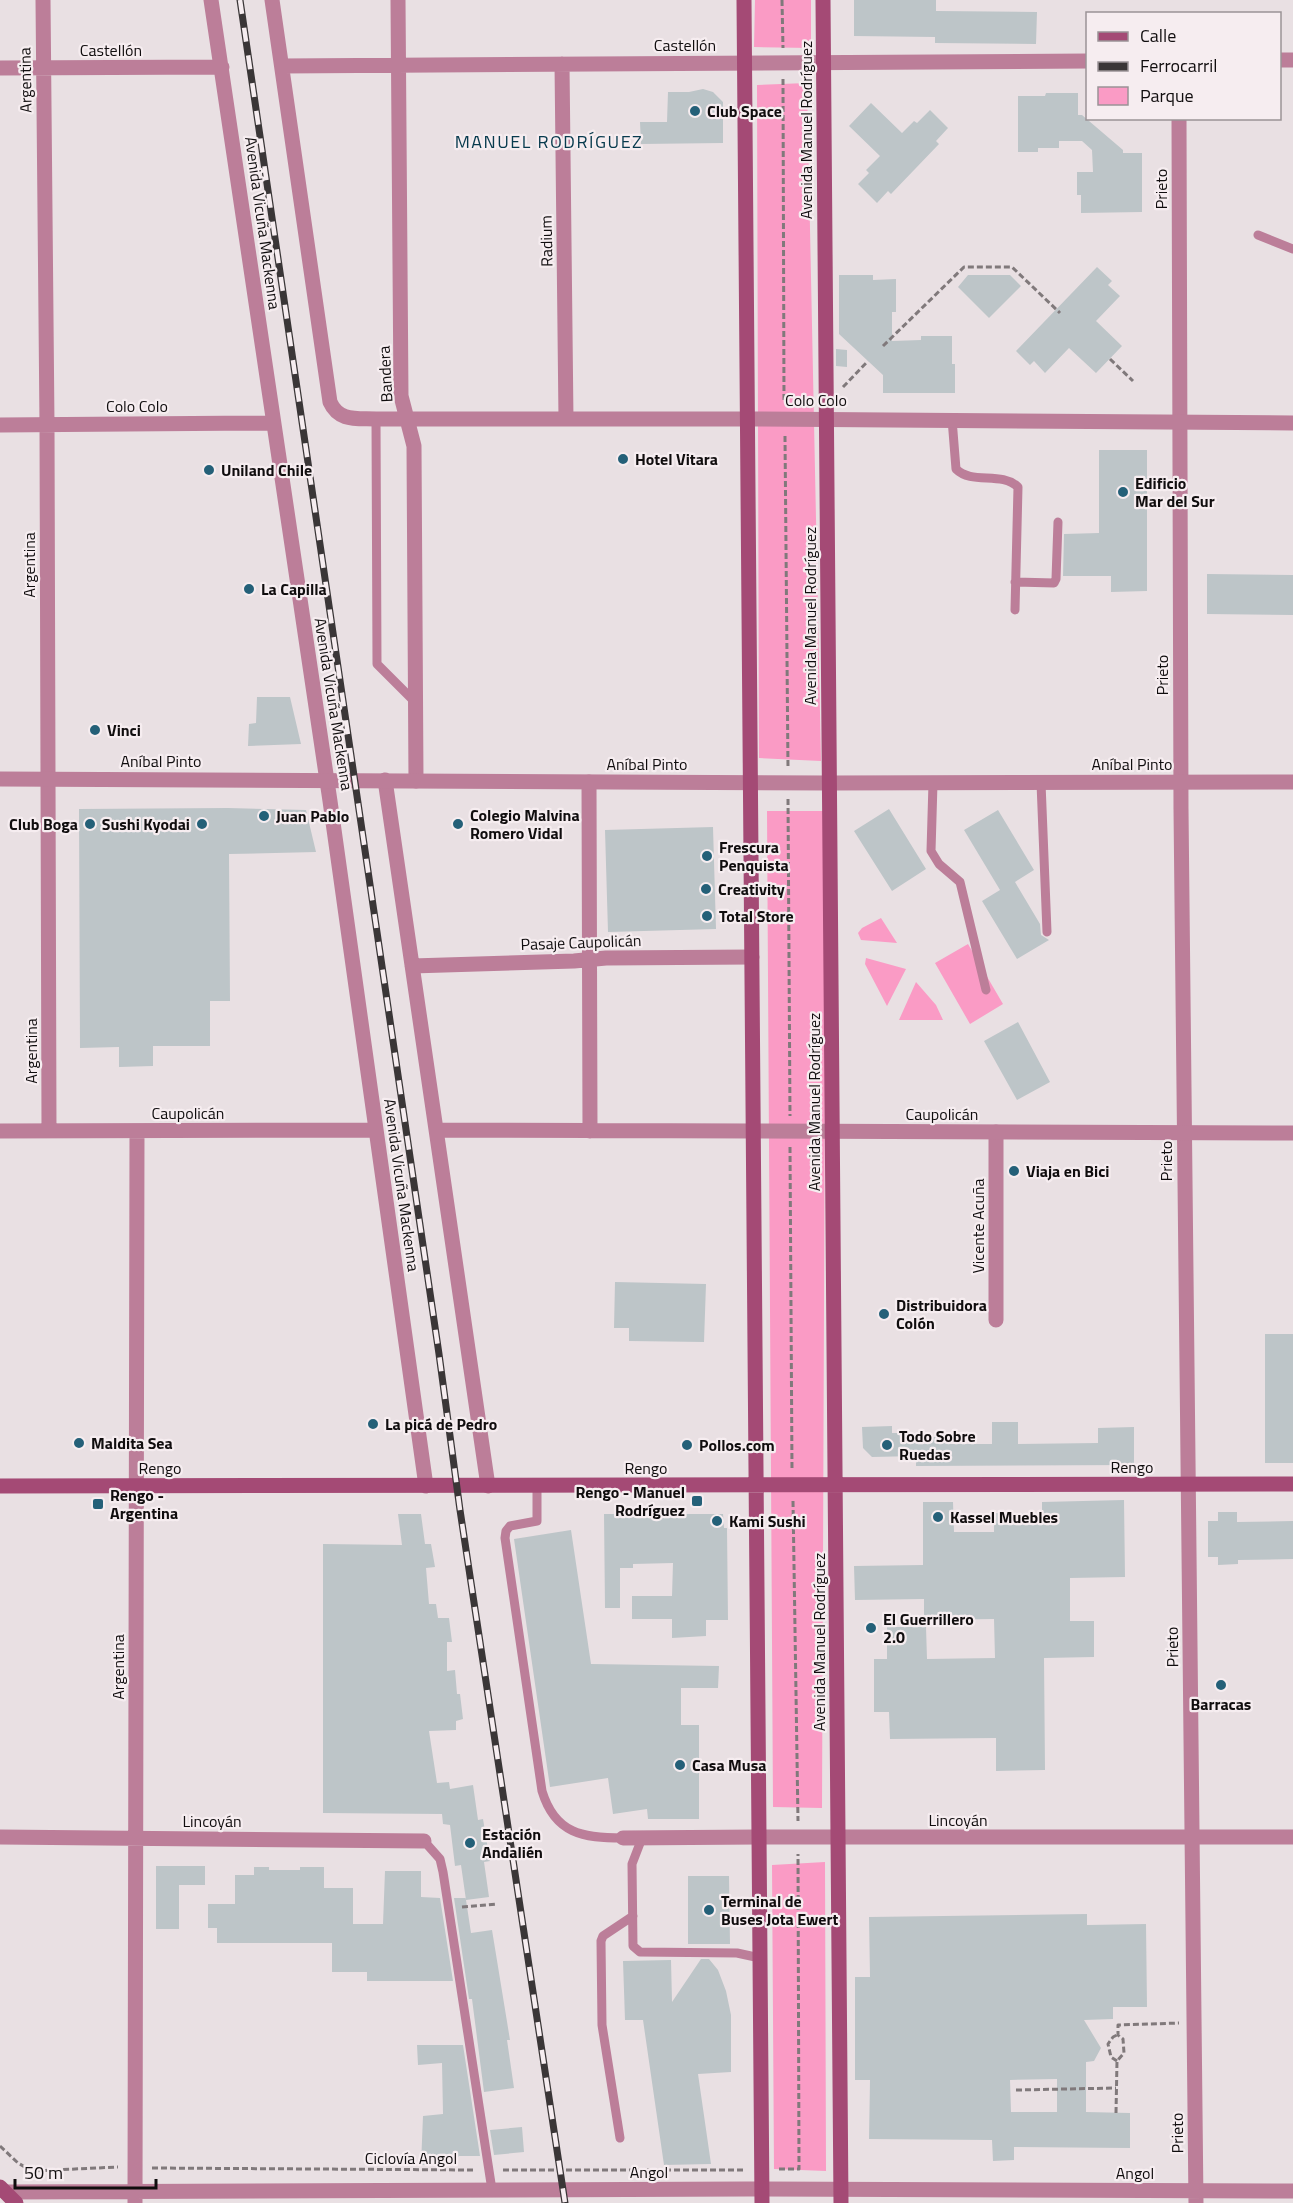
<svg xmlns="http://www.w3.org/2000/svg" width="1293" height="2203" viewBox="0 0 1293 2203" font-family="'Titillium Web',sans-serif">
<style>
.green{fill:#fa9bc5}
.building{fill:#bdc5c8;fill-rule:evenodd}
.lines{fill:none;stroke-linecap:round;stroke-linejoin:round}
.path{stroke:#80797b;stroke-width:3;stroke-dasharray:6 3;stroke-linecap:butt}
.service{stroke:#bc7e99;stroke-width:9}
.minor{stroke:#bc7e99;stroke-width:15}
.tertiary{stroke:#bc7e99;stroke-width:15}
.secondary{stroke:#a44a75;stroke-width:15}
.rail-casing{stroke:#3a3637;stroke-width:7}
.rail{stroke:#f6edf0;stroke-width:4.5;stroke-dasharray:14;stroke-linecap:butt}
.poi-dot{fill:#246078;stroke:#f6edf0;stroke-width:2}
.labels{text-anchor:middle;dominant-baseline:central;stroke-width:4.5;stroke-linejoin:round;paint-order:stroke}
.street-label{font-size:16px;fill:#100d0e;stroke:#f6edf0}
.poi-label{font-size:16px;font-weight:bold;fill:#100d0e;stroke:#f6edf0;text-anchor:start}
.neighbourhood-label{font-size:18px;letter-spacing:1.5px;fill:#073a4d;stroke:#f6edf0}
</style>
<rect width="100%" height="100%" fill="#e9e0e3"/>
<!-- green -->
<path class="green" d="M755,0H811V48L754,47Z
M807,83L821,761L759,758L757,85Z
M767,811H826L822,1808L773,1807Z
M881,918L897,943L861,940L858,933L862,928Z
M968,944L1003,1004L970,1024L935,963Z
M866,958L906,969L887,1006L865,964Z
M916,982L936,1005L943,1020H899Z
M825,1862L826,2171L774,2169L772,1865Z"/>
<!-- building -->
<path class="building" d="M854,0H936V11L1037,12L1036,44L935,43V37L854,36Z
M703,89L713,92L723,102V143L641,144L640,122H667L668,92H689Z
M1046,93H1078V115H1082L1123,150V153H1142V212L1081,213V195H1077V172H1093L1092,150L1082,141H1059V148H1038V152H1018V96H1045Z
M871,103L902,133L914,121L917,123L930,110L948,128L936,141L939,144L891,194L888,191L877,203L858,184L869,173L866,170L880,156L849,126Z
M1097,267L1112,281L1108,285L1120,296L1096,321L1122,346L1096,373L1069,348L1045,373L1034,361L1030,365L1016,351Z
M839,275H873V280L896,279V312H892V341L921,340V336H952V364H955V393H883V375L839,334Z
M968,275H1010L1021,286L989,318L958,287Z
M836,349L847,350V367L836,366Z
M1099,450H1147V591L1111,592V576H1063L1064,534L1099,533Z
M1207,574L1293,575V615L1207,614Z
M257,697H290L301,744L248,746L249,724L256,723Z
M228,808L306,810L316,852L229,854L230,1001H210V1046H153V1066L119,1067V1047L80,1048L79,809Z
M889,809L926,869L892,891L854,831Z
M998,810L1034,870L1015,882L1040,924L1041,935L1049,940L1017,959L982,901L1000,890L964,830Z
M713,827L716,929L608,932L605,830Z
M1018,1022L1050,1082L1017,1100L984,1041Z
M615,1282L706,1284L704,1342L629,1341V1328H614Z
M1265,1334H1293V1463H1265Z
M992,1422H1018V1444L1098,1443V1428L1134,1427V1465L916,1466V1456L872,1457L863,1448L862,1427L892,1426V1433H900V1435H905V1437H951V1444H992Z
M1124,1500L1125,1577L1070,1578V1621H1094V1657L1044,1658L1045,1770L996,1771V1738L890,1739L889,1712H874V1659H887V1627H926L927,1659L995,1658L994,1619L924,1620V1599L855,1600L854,1566L923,1565V1502H953L954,1532H994V1513H1042V1502Z
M1218,1512H1237V1522L1293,1521V1559L1238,1560V1564L1218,1565V1557H1208V1521H1218Z
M398,1514H421L425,1544H431L435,1567L426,1568L429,1604H436L438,1618H449L452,1642H447V1671L455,1670L457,1694H460L463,1719L456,1721V1730L429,1731L437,1783L449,1782L450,1789L473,1785L478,1820L483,1819L490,1861L484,1862L489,1897L466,1900L471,1933L492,1930L510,2040H507L514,2088L484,2092L472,1999H469L454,1898H466V1900L461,1865L455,1866L450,1825L443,1824L442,1814L323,1813V1544L402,1545Z
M604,1514H723L724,1528H727L728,1620H706V1636L672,1638V1619H632V1596H672L673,1563L633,1564V1568H620V1608H605Z
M571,1530L591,1664L719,1666L718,1688H681V1725H699V1819H648L647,1809L613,1814L608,1778L550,1787L514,1539Z
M156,1866H205V1885H179V1929H156Z
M254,1867H269V1870H300V1867H324V1888H353V1924H383L385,1871H421V1897L440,1898L453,1981H367V1972H332V1943H217V1928H208V1904H235V1875H254Z
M688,1876H729L730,1944H688Z
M1087,1914V1925L1146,1924L1147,2007H1113V2019L1084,2020L1101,2048L1094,2061L1086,2062V2112L1130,2113V2148L1014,2147V2160L993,2161L992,2140L869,2139L870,2080H855V1977H870L869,1917ZM1057,2079V2112H1011L1010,2080Z
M701,1959H709L718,1970L726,1991L731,2015V2072L698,2074L711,2164L664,2165L643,2020H625L623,1961L671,1960L672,2002Z
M417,2045H463L480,2156H459L451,2164L421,2165L423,2116L443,2114L442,2063L418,2065Z
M522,2127L524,2152L494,2155L490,2130Z"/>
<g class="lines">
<!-- path -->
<path class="path" d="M782,0L783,48
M783,79L784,402
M883,346L964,267H1012L1060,313
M1110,359L1133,381
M843,387L868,361
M785,436L788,768
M788,799L790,1116
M790,1147L792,1470
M793,1501L798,1821
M462,1907L497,1904
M1117,2061L1111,2057L1108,2044L1113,2037L1117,2035
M1016,2090L1116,2088
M1116,2113L1117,2061L1124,2053L1123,2039L1118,2035V2025L1179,2023
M0,2146L18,2163L32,2171L118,2167
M152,2168L475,2170
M779,2169H799L798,1854
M503,2170H745"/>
<!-- service -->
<path class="service" d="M1258,235L1293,249
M376,419L377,664L416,703
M952,419L956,469C972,485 1001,471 1018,487L1015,610
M1015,582L1054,583L1056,579L1058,522
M933,783L931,851L939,864L960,882L986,990
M1041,783L1047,932
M537,1486V1521L510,1526L506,1531L505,1538L542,1791C555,1834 583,1838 623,1838
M642,1838L632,1864L633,1946L640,1952L737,1953L760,1958
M424,1841L440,1859L443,1872L492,2190
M620,2138L602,2025L601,1941L603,1936L633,1916"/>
<!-- minor -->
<path class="minor" d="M43,0L47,424L49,1131
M211,0L330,801L426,1486
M272,0L330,402C339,422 357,418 376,419H748
M398,0L401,396L414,446L416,781
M1280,60H1293
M562,64L566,419
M282,66L1088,61
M0,68L222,67
M1179,118L1181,809L1196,2203
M0,425L273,423
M385,780L488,1486
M589,782L590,1131
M412,966L574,961L606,958L752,957
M437,1130L752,1131
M0,1131L376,1130
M996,1320V1132
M0,1837L424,1841
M623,1838L758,1837
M5,2192L747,2189L1293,2191
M135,2203L137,1131"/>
<!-- tertiary -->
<path class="tertiary" d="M748,419L1293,423
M0,779L829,783L1293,782
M752,1131L1293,1133
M758,1837H1293"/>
<!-- secondary -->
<path class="secondary" d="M744,0L762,2203
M823,0L841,2203
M0,1486L1293,1484
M0,2187L16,2203"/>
<defs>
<path id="rail" d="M240,0L439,1354L460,1510L565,2203"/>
</defs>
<!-- rail casing -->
<use href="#rail" class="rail-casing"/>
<!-- rail -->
<use href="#rail" class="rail"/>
</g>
<!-- markers -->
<g class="poi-dot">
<circle cx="695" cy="111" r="6"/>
<circle cx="623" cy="459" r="6"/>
<circle cx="209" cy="470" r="6"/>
<circle cx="1123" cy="492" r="6"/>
<circle cx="249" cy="589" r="6"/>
<circle cx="95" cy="730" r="6"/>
<circle cx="264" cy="816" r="6"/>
<circle cx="90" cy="824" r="6"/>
<circle cx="202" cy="824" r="6"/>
<circle cx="458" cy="824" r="6"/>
<circle cx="707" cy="856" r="6"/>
<circle cx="706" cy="889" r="6"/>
<circle cx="707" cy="916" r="6"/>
<circle cx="1014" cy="1171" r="6"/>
<circle cx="884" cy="1314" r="6"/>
<circle cx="373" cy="1424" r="6"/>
<circle cx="79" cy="1443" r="6"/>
<circle cx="687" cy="1445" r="6"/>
<circle cx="887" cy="1445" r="6"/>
<rect x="691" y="1495" width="12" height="12" rx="3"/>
<rect x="92" y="1498" width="12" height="12" rx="3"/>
<circle cx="938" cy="1517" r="6"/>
<circle cx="717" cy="1521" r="6"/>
<circle cx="871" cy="1628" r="6"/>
<circle cx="1221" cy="1685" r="6"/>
<circle cx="680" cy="1765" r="6"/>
<circle cx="470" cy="1843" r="6"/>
<circle cx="709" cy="1910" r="6"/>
</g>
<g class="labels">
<!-- street labels -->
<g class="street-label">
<text x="685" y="45">Castellón</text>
<text x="111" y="50">Castellón</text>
<text transform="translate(25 80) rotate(-91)">Argentina</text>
<text transform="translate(806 130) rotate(-90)">Avenida Manuel Rodríguez</text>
<text transform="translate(1161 189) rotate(-90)">Prieto</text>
<text transform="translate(263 223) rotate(82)">Avenida Vicuña Mackenna</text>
<text transform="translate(546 241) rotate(-91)">Radium</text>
<text transform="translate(385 374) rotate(-93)">Bandera</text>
<text x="816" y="400">Colo Colo</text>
<text x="137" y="406">Colo Colo</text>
<text transform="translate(29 565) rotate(-90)">Argentina</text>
<text transform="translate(810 616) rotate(-90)">Avenida Manuel Rodríguez</text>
<text transform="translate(1162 675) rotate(-90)">Prieto</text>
<text transform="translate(334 704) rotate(81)">Avenida Vicuña Mackenna</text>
<text x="161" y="761">Aníbal Pinto</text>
<text x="647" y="764">Aníbal Pinto</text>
<text x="1132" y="764">Aníbal Pinto</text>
<text transform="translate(581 942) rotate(-2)">Pasaje Caupolicán</text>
<text transform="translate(31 1051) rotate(-90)">Argentina</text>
<text transform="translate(814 1102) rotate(-90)">Avenida Manuel Rodríguez</text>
<text x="188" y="1113">Caupolicán</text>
<text x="942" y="1114">Caupolicán</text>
<text transform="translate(1166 1161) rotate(-90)">Prieto</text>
<text transform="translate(402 1185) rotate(82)">Avenida Vicuña Mackenna</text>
<text transform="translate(978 1226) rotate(-90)">Vicente Acuña</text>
<text x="1132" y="1467">Rengo</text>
<text x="160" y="1468">Rengo</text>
<text x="646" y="1468">Rengo</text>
<text transform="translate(819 1642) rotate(-90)">Avenida Manuel Rodríguez</text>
<text transform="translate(1172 1647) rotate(-91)">Prieto</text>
<text transform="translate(118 1667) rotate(-90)">Argentina</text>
<text x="958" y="1820">Lincoyán</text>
<text x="212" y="1821">Lincoyán</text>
<text transform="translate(1177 2133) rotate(-91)">Prieto</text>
<text x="411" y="2158">Ciclovía Angol</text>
<text x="649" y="2172">Angol</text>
<text x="1135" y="2173">Angol</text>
</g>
<!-- poi labels -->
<g class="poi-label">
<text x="707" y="111">Club Space</text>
<text x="635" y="459">Hotel Vitara</text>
<text x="221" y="470">Uniland Chile</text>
<text x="1135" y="483">Edificio<tspan x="1135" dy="18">Mar del Sur</tspan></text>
<text x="261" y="589">La Capilla</text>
<text x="107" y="730">Vinci</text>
<text x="470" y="815">Colegio Malvina<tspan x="470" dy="18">Romero Vidal</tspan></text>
<text x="276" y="816">Juan Pablo</text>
<text x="78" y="824" text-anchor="end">Club Boga</text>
<text x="190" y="824" text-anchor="end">Sushi Kyodai</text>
<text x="719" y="847">Frescura<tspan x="719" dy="18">Penquista</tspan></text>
<text x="718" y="889">Creativity</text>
<text x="719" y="916">Total Store</text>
<text x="1026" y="1171">Viaja en Bici</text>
<text x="896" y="1305">Distribuidora<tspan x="896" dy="18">Colón</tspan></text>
<text x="385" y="1424">La picá de Pedro</text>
<text x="899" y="1436">Todo Sobre<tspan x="899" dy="18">Ruedas</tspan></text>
<text x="91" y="1443">Maldita Sea</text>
<text x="699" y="1445">Pollos.com</text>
<text x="685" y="1492" text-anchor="end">Rengo - Manuel<tspan x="685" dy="18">Rodríguez</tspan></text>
<text x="110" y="1495">Rengo -<tspan x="110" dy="18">Argentina</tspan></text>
<text x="950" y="1517">Kassel Muebles</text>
<text x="729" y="1521">Kami Sushi</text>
<text x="883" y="1619">El Guerrillero<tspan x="883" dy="18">2.0</tspan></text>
<text x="1221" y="1704" text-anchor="middle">Barracas</text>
<text x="692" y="1765">Casa Musa</text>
<text x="482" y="1834">Estación<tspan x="482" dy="18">Andalién</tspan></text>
<text x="721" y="1901">Terminal de<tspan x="721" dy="18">Buses Jota Ewert</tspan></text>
</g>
<!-- neighbourhood labels -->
<g class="neighbourhood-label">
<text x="549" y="141">MANUEL RODRÍGUEZ</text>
</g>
</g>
<!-- legend -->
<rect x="1086" y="12" width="195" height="108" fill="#f6edf0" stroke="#9a9396" stroke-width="1.5"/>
<rect x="1098" y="32" width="30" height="9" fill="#a44a75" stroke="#9a9396" stroke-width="1.5"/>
<text x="1140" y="42" font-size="18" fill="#100d0e">Calle</text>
<rect x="1098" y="62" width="30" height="9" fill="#3a3637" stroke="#9a9396" stroke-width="1.5"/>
<text x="1140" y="72" font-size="18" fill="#100d0e">Ferrocarril</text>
<rect x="1098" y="87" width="30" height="18" fill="#fa9bc5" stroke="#9a9396" stroke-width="1.5"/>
<text x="1140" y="102" font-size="18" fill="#100d0e">Parque</text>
<!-- scale -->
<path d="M15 2179v9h141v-9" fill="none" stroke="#100d0e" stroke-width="3"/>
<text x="24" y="2179" font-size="18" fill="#100d0e" stroke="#f6edf0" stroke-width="4.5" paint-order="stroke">50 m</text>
</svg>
